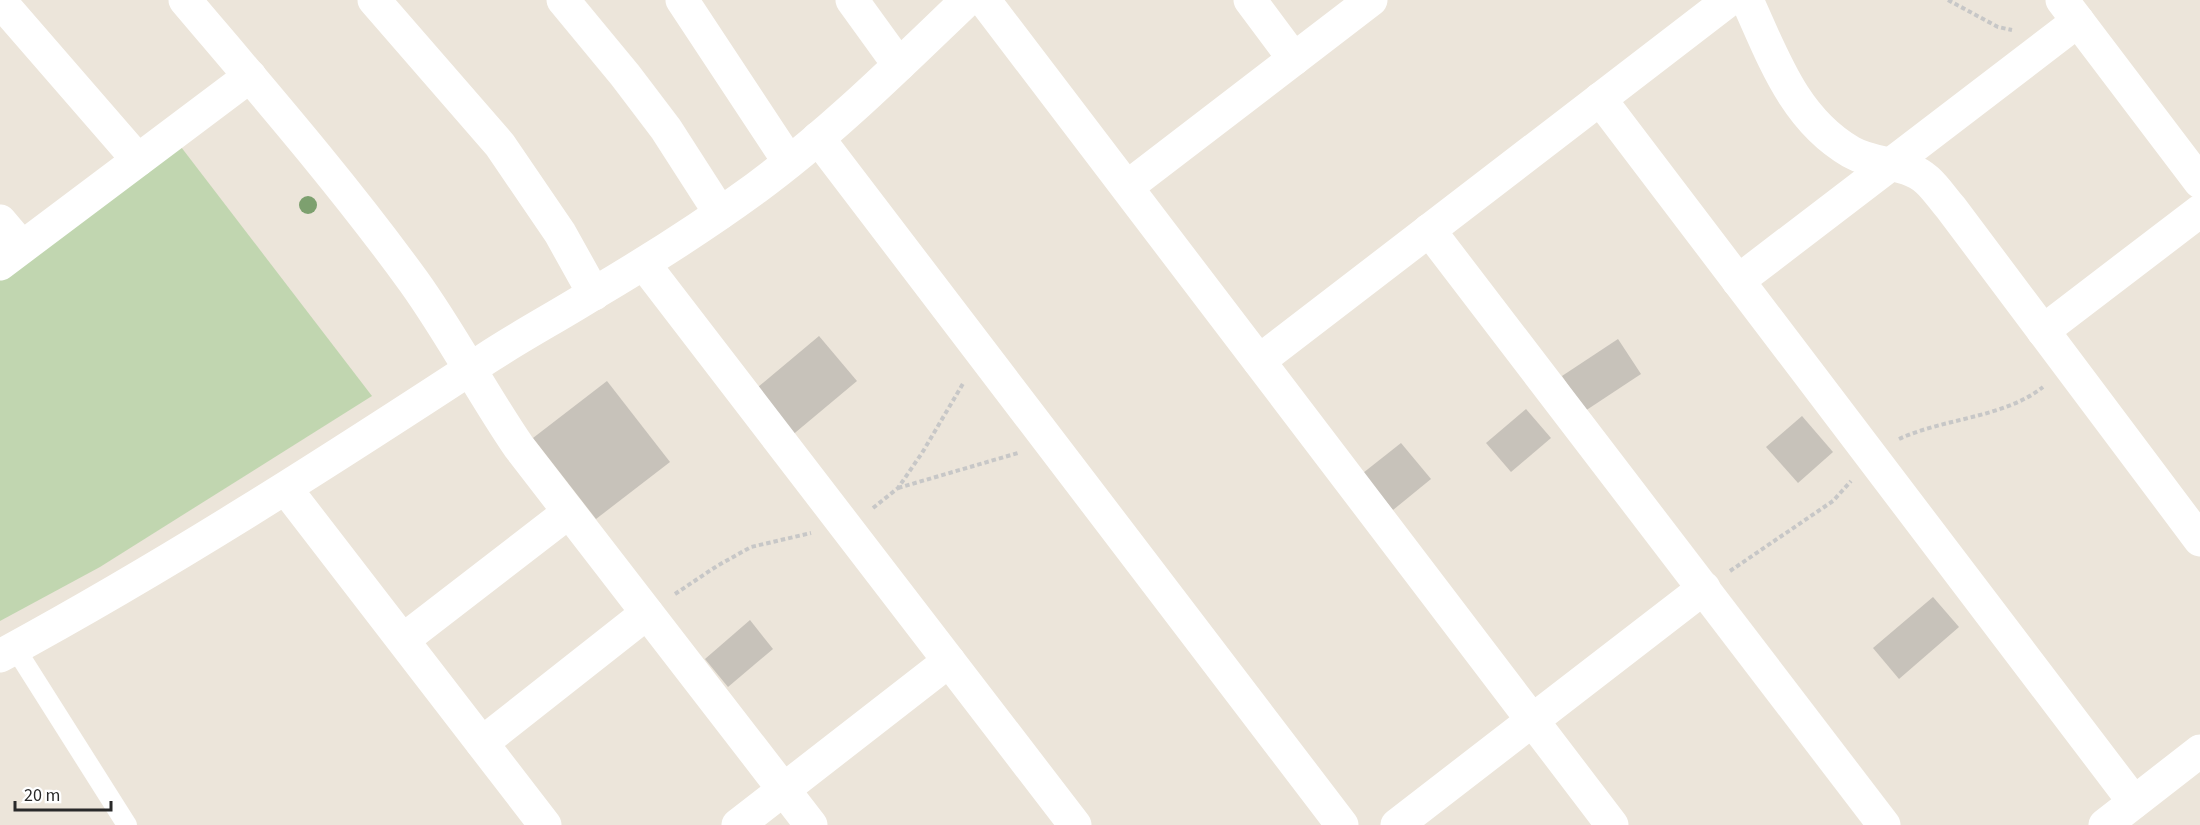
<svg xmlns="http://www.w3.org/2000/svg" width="2200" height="825" font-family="'Source Sans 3',sans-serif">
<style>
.cemetery{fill:#c1d6b0}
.building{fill:#c7c2ba}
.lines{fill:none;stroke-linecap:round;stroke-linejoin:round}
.path{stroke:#c7c7c7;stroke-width:4;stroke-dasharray:4.5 3;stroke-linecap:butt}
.lane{stroke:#fff;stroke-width:20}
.street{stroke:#fff;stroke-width:33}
.tree{fill:#7da06f}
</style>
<rect width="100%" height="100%" fill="#ece5da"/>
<!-- cemetery -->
<path class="cemetery" d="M178,143L372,396L100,567L0,621V276Z"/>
<!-- building -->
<g class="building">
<path d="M819,336L857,381L790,437L752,392Z"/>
<path d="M1618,339L1641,374L1585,411L1562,376Z"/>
<path d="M607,381L670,462L596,519L533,438Z"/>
<path d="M1526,409L1551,438L1511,472L1486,443Z"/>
<path d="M1802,416L1833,452L1798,483L1766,447Z"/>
<path d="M1401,443L1431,479L1393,510L1363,473Z"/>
<path d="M1933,597L1959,627L1899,679L1873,648Z"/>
<path d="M750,620L773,649L728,687L705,659Z"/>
</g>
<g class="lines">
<!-- path -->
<g class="path">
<path d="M1948,0L1998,27L2012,30"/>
<path d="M1899,439C1944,418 2004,418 2043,387"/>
<path d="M898,488L1018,453"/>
<path d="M873,508L898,488L922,453L964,382"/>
<path d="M1730,571L1833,501L1851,481"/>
<path d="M675,594L717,566L751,547L811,533"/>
</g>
<!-- lane -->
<path class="lane" d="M15,648L127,825"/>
<!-- street -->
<g class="street">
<path d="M185,0C263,92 343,184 414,282C452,335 482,393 519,447L811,825"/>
<path d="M374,0L500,145L560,233L594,294"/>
<path d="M563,0L625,75L666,129L720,213"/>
<path d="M682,0L789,162"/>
<path d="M852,0L899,65"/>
<path d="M984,0L1612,825"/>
<path d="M1250,0L1294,59"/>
<path d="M1747,0C1773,57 1794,119 1851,152C1875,166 1906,161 1927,180C1936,188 1943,199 1951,208L2200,540"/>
<path d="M2062,0L2200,182"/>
<path d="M0,1L138,160"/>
<path d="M1600,99L2134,802"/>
<path d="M818,138L1342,825"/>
<path d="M1127,187L1371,0"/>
<path d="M0,221L22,247"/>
<path d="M1429,230L1884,825"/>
<path d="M0,264L250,76"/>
<path d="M644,264L1075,825"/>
<path d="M1738,281L2078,21"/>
<path d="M2043,331L2200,211"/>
<path d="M1259,361L1729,0"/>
<path d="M286,489L545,825"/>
<path d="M403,640L569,512"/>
<path d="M0,656C168,565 328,462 487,358C522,335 558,316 593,294C649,261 704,226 756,188C832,132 899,65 967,0"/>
<path d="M482,743L647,613"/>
<path d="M738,825L949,661"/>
<path d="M1397,825L1704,588"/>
<path d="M2105,825L2200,751"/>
</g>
</g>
<!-- trees -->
<circle class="tree" cx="308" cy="205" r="9"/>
<!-- scale -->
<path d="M15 801v9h96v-9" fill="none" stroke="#292929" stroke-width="3"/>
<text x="24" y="801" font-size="18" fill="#292929" stroke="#ffffff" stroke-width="4.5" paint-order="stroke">20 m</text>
</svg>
